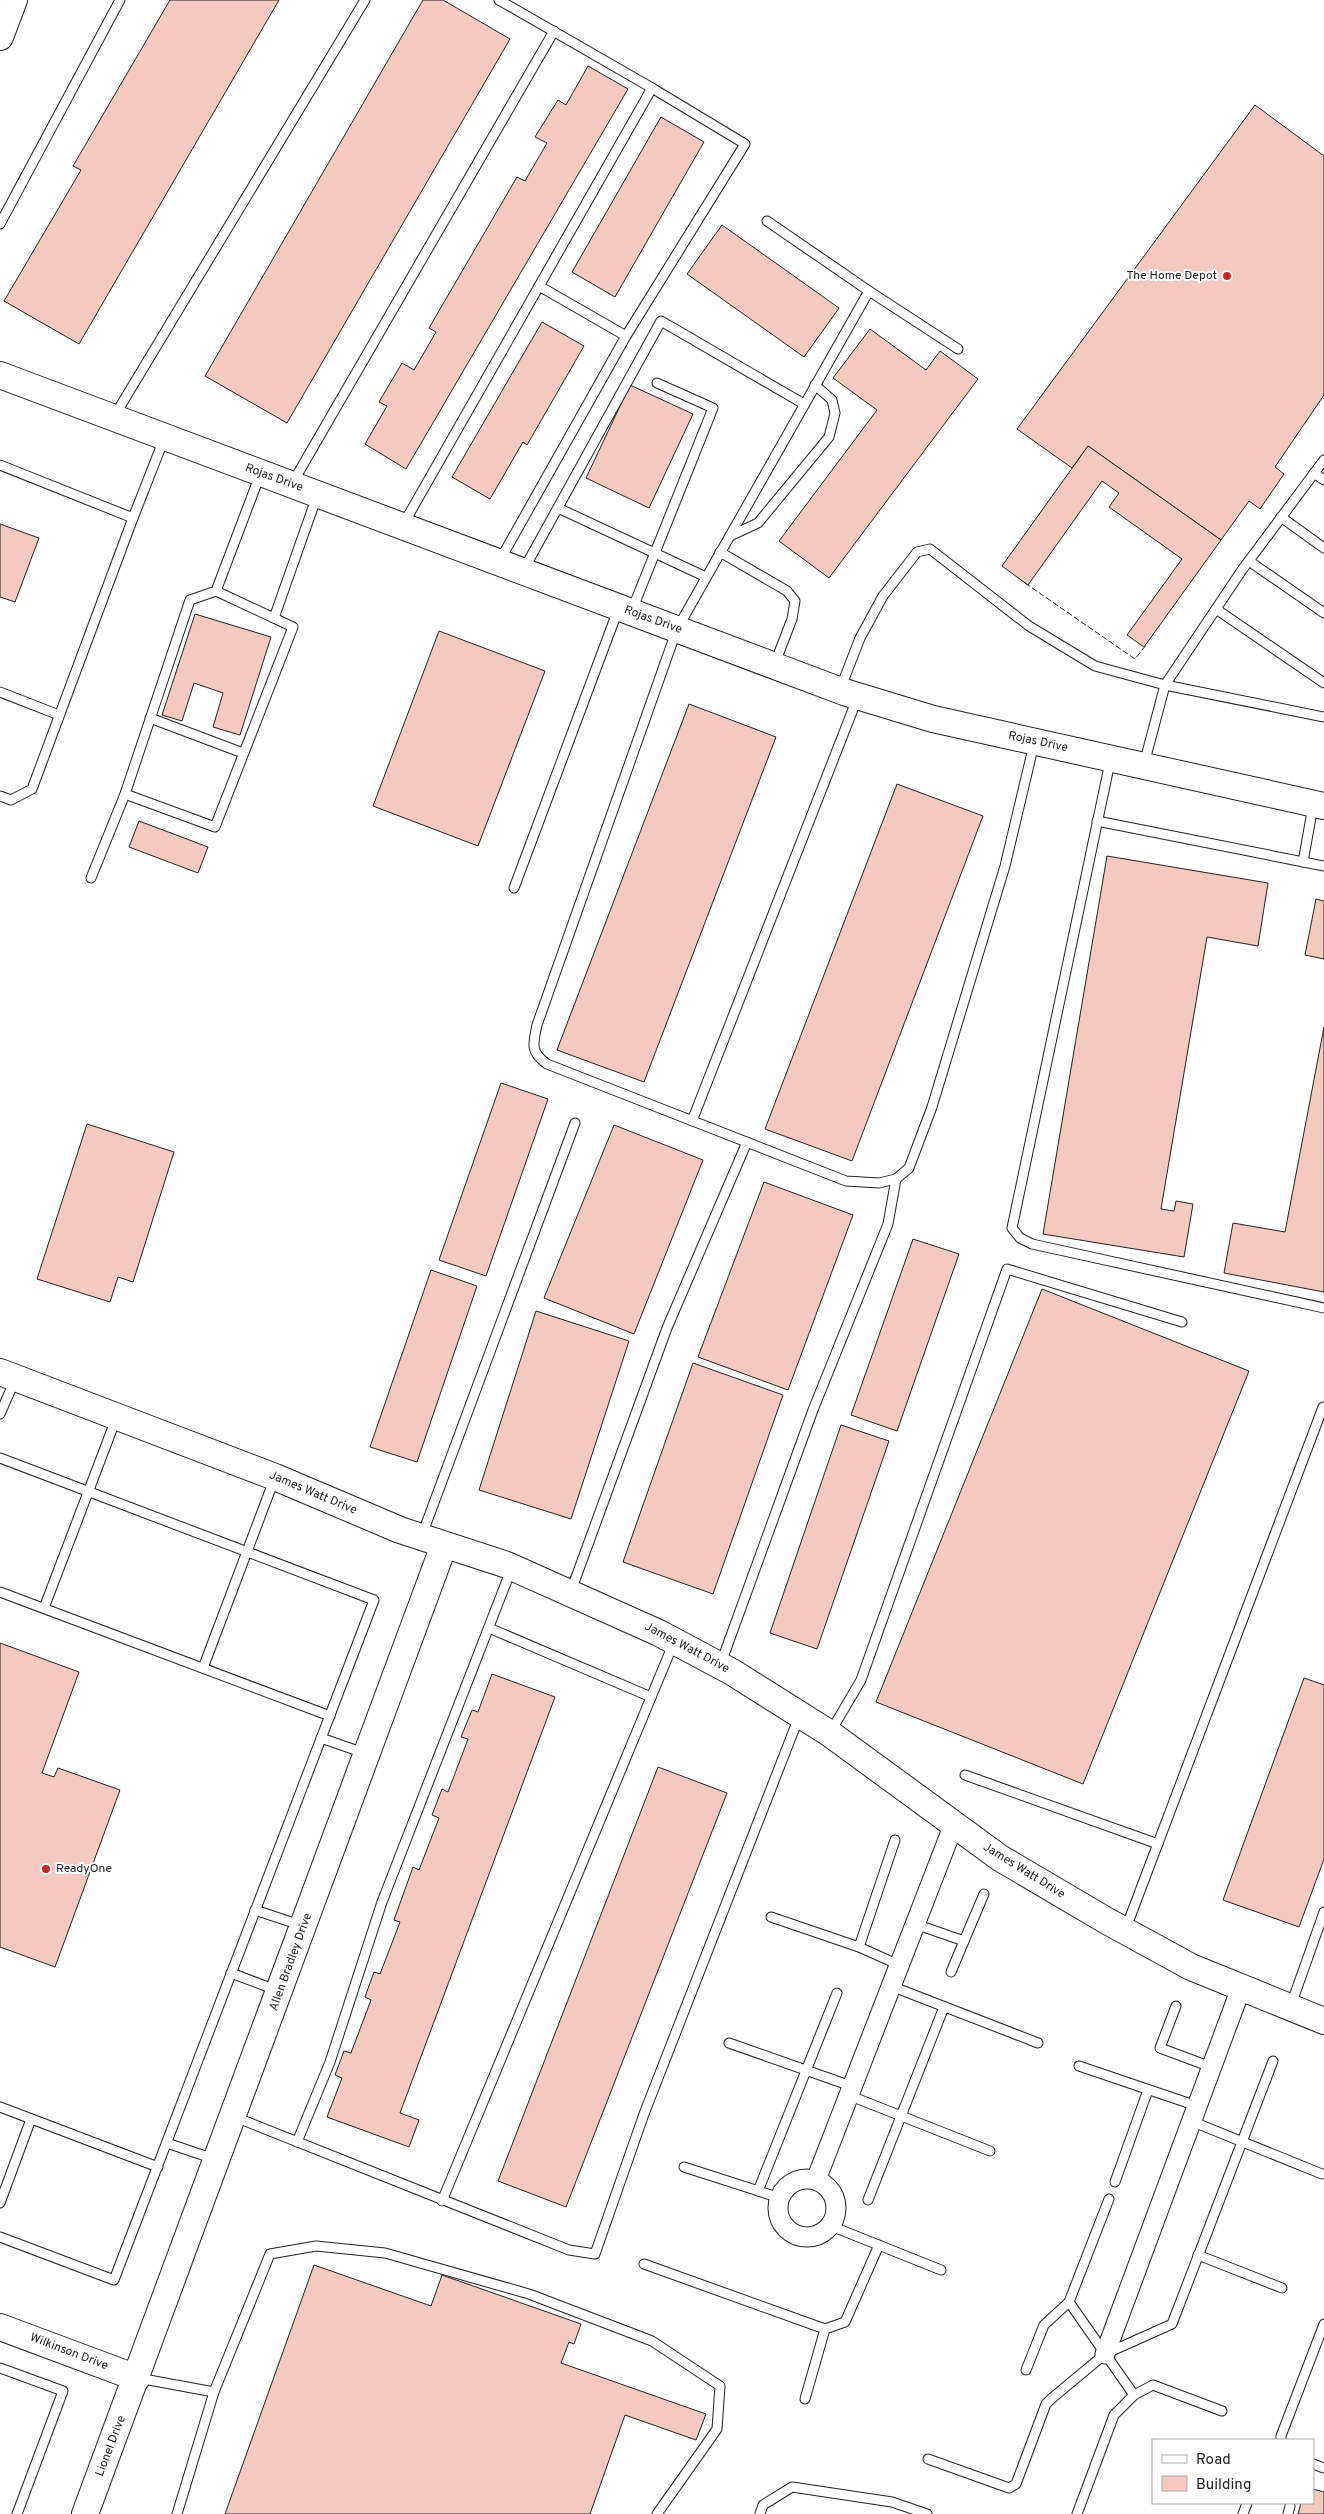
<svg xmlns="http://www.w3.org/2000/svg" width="1324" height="2514" font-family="Overpass,sans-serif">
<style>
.building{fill:#f3c9c0;stroke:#222}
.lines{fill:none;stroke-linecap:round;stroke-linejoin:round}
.lane-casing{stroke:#222;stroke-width:11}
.street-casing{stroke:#222;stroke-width:21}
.secondary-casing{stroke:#222;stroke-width:28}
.lane{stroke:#fff;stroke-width:9}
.street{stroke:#fff;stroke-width:19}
.secondary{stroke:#fff;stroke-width:26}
.fence{stroke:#222;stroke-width:1;stroke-dasharray:6 2.5;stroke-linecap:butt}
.poi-dot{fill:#c62828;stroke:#fff;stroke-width:2}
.labels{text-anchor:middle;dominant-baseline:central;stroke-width:4;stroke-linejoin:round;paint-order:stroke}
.poi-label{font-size:12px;fill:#222;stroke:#fff;text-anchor:end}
.street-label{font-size:12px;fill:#222;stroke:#fff}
</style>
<rect width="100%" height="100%" fill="#fff"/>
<!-- building -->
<g class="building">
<path d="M170,0H279L79,344L4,301L81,170L73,166Z"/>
<path d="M423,0H443L510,39L287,423L205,376Z"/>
<path d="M588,66L628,89L406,469L365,444L387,406L379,402L402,363L414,370L436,332L429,328L517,177L525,181L547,143L535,137L558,100L566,105Z"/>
<path d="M1255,105L1324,156V395L1275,467L1284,474L1260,509L1249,501L1221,540L1088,446L1072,468L1017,429Z"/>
<path d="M661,117L704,142L615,297L572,272Z"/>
<path d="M722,225L839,308L804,357L687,274Z"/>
<path d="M542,322L584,346L527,445L523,442L490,499L452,477Z"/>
<path d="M870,329L926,370L940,351L978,379L829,578L779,541L877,410L833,378Z"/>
<path d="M630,385L693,414L649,508L586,478Z"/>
<path d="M1088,446L1221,540L1144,647L1127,635L1182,559L1109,507L1119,493L1102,481L1028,585L1002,566Z"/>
<path d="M0,524L39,538L15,602L0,597Z"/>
<path d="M195,614L271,637L240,735L213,727L223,693L194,683L182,721L162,715Z"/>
<path d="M439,631L545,671L478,846L373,806Z"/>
<path d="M689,704L776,737L644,1082L557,1050Z"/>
<path d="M897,784L983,816L852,1161L765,1129Z"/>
<path d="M139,821L208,847L198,873L129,847Z"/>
<path d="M1107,856L1268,883L1258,946L1207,937L1161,1209L1174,1211L1176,1201L1193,1204L1184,1257L1043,1234Z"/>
<path d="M1316,899L1324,901V959L1305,955Z"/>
<path d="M1324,1027V1292L1224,1273L1233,1223L1285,1232Z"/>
<path d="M501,1083L548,1099L486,1276L439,1260Z"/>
<path d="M87,1124L174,1152L133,1282L118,1277L110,1302L37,1279Z"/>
<path d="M614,1125L703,1160L634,1334L544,1298Z"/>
<path d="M764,1182L853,1215L788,1390L698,1357Z"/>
<path d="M913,1239L959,1254L897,1431L851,1415Z"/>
<path d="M431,1270L477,1286L417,1462L370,1447Z"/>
<path d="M1042,1289L1249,1371L1083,1784L876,1702Z"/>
<path d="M536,1311L629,1341L571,1519L479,1490Z"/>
<path d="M693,1363L783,1395L713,1594L623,1562Z"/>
<path d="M841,1425L889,1441L817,1649L770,1633Z"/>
<path d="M0,1643L79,1672L42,1773L54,1777L58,1768L120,1790L55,1967L0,1947Z"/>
<path d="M492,1674L555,1697L400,2113L419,2120L409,2147L327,2117L342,2078L335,2075L344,2051L351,2053L371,2000L365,1997L374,1972L380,1974L400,1922L394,1920L413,1867L419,1870L439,1818L432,1815L442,1789L448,1792L468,1739L461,1737L472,1710L478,1712Z"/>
<path d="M1304,1678L1324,1685V1859L1299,1927L1223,1900Z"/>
<path d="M658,1767L727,1793L566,2207L498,2181Z"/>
<path d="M314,2265L431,2306L442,2275L581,2324L574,2344L569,2342L561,2363L706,2414L696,2440L625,2415L590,2514H225Z"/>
<path d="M1313,2489L1324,2492V2514H1298L1301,2503H1313Z"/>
</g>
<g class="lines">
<defs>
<g id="lane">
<path d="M767,221L869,291L677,629L537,1025C533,1044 530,1052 547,1064L846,1181L879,1183L896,1179L909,1168L932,1107L1005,866L1034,744"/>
<path d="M0,224L120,0"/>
<path d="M869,291L958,349"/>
<path d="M626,336L745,144L652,88"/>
<path d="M115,415L365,0"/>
<path d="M0,465L133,518L164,439"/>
<path d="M1314,473L1324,480"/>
<path d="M293,482L554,31"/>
<path d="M558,508L706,577"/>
<path d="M1281,517L1324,548"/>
<path d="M404,523L652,88L499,0"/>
<path d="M730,536L758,523L829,437L835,413L832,400L815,385"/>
<path d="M720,552L787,591L795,601L792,619L775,663"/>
<path d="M500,560L626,336L539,286"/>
<path d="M1249,561L1324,613"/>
<path d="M524,569L661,321L804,404"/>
<path d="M216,591L293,627L215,827L125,794L190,600L216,591L260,475"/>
<path d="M1216,609L1324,683"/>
<path d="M632,610L713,408L657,383"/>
<path d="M274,618L317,496"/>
<path d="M841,687L860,638L883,596L917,552L930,549L1029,626L1095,666L1165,685L1242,570L1324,460"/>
<path d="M0,692L59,715"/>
<path d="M150,718L243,753"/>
<path d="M1110,762L1012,1228L1020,1238L1032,1244L1324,1308"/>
<path d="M1144,764L1165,685L1324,717"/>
<path d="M0,796L11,800L32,789L133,518"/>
<path d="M1097,821L1324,866"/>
<path d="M1303,862L1313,806"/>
<path d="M91,878L125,794"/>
<path d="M514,888L618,610"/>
<path d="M692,1121L857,699"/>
<path d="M0,1414L15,1380"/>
<path d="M0,1458L374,1600L114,2280L0,2237"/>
<path d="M422,1535L575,1123"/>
<path d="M571,1591L667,1328L747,1142"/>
<path d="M0,1592L330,1716"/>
<path d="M44,1608L116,1419"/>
<path d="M489,1628L651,1697"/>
<path d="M721,1663L813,1410L888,1224L896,1179"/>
<path d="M203,1668L274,1480"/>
<path d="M831,1731L861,1680L1007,1269L1182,1322"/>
<path d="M321,1738L364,1753"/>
<path d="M965,1775L1158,1844"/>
<path d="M255,1910L300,1925"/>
<path d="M771,1917L859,1947L899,1965"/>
<path d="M915,1924L964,1941L984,1894"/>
<path d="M1126,1928L1323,1407"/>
<path d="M859,1947L895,1840"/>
<path d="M951,1972L964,1941"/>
<path d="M231,1973L276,1990"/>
<path d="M891,1986L1038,2043"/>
<path d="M1291,2005L1324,1912"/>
<path d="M1176,2006L1160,2048L1211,2067"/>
<path d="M729,2043L851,2086"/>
<path d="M1079,2066L1197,2106"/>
<path d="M848,2095L990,2151"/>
<path d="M0,2107L158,2167"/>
<path d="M235,2117L569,2250L595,2254L644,2114L799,1717"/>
<path d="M1191,2121L1322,2174"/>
<path d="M297,2142L330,2062L382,1902L511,1570"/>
<path d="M167,2143L214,2159"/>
<path d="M684,2167L780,2198"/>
<path d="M1115,2182L1148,2090"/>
<path d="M758,2191L837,1993"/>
<path d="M868,2200L944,2007"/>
<path d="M442,2201L674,1642"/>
<path d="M0,2203L31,2119"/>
<path d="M831,2226L941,2270"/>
<path d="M1198,2255L1282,2288"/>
<path d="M644,2264L825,2329L845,2322L879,2245"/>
<path d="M0,2368L63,2391L17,2514"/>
<path d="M1026,2370L1044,2325L1069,2302"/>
<path d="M138,2378L214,2392L270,2254L316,2246L385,2253L529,2294L652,2341L720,2386L717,2429L657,2514"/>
<path d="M1134,2395L1153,2385L1222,2411"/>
<path d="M805,2399L825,2329"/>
<path d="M1281,2440V2436L1324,2324"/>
<path d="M928,2459L1009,2488L1016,2484L1046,2404L1051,2399L1105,2354L1172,2324L1273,2061"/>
<path d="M1313,2464L1324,2468"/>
<path d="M177,2514L214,2392"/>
<path d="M760,2514L763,2505L792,2487L892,2502L927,2514"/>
<path d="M1077,2514L1114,2415L1134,2395L1069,2302L1109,2199"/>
<path d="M1243,2514L1247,2503"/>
<path d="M1288,2514L1290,2506"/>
</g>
<g id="street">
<circle cx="807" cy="2208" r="29"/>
<path d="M816,2180L954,1824"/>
<path d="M1105,2354L1241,1988"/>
</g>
<g id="secondary">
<path d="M0,37L14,0"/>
<path d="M0,375L844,692L933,719L1324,806"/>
<path d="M0,1372L275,1477L400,1530L507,1565L659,1633L732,1672L829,1733L1000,1858L1107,1921L1191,1967L1324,2021"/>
<path d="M0,2327L137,2378"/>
<path d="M85,2514L444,1545"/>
</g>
</defs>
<!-- lane casing -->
<use href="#lane" class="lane-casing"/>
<!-- street casing -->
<use href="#street" class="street-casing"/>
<!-- secondary casing -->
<use href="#secondary" class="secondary-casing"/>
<!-- lane -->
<use href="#lane" class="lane"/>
<!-- street -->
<use href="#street" class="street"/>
<!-- secondary -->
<use href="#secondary" class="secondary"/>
<!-- fence -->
<path class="fence" d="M1025,583L1135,659L1147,644"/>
</g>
<!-- markers -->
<g class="poi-dot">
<circle cx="1227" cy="276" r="5"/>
<circle cx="46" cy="1869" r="5"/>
</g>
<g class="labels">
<!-- poi labels -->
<g class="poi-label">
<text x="1217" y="276">The Home Depot</text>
<text x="56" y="1869" text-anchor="start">ReadyOne</text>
</g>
<!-- street labels -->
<g class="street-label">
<text transform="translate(274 478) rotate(20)">Rojas Drive</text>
<text transform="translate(653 620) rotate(20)">Rojas Drive</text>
<text transform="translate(1038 742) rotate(12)">Rojas Drive</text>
<text transform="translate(313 1493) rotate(23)">James Watt Drive</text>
<text transform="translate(687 1648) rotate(28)">James Watt Drive</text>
<text transform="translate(1024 1871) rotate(32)">James Watt Drive</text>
<text transform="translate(291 1962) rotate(-70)">Allen Bradley Drive</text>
<text transform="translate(69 2352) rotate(21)">Wilkinson Drive</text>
<text transform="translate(111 2446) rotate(-69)">Lionel Drive</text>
</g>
</g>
<!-- legend -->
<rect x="1152" y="2439" width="162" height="65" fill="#ffffff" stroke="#a7a7a7"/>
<rect x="1162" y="2455" width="25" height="8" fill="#ffffff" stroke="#a7a7a7"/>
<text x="1196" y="2464" font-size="15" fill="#222222">Road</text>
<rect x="1162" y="2476" width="25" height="15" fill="#f3c9c0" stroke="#a7a7a7"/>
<text x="1196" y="2489" font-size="15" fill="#222222">Building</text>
</svg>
